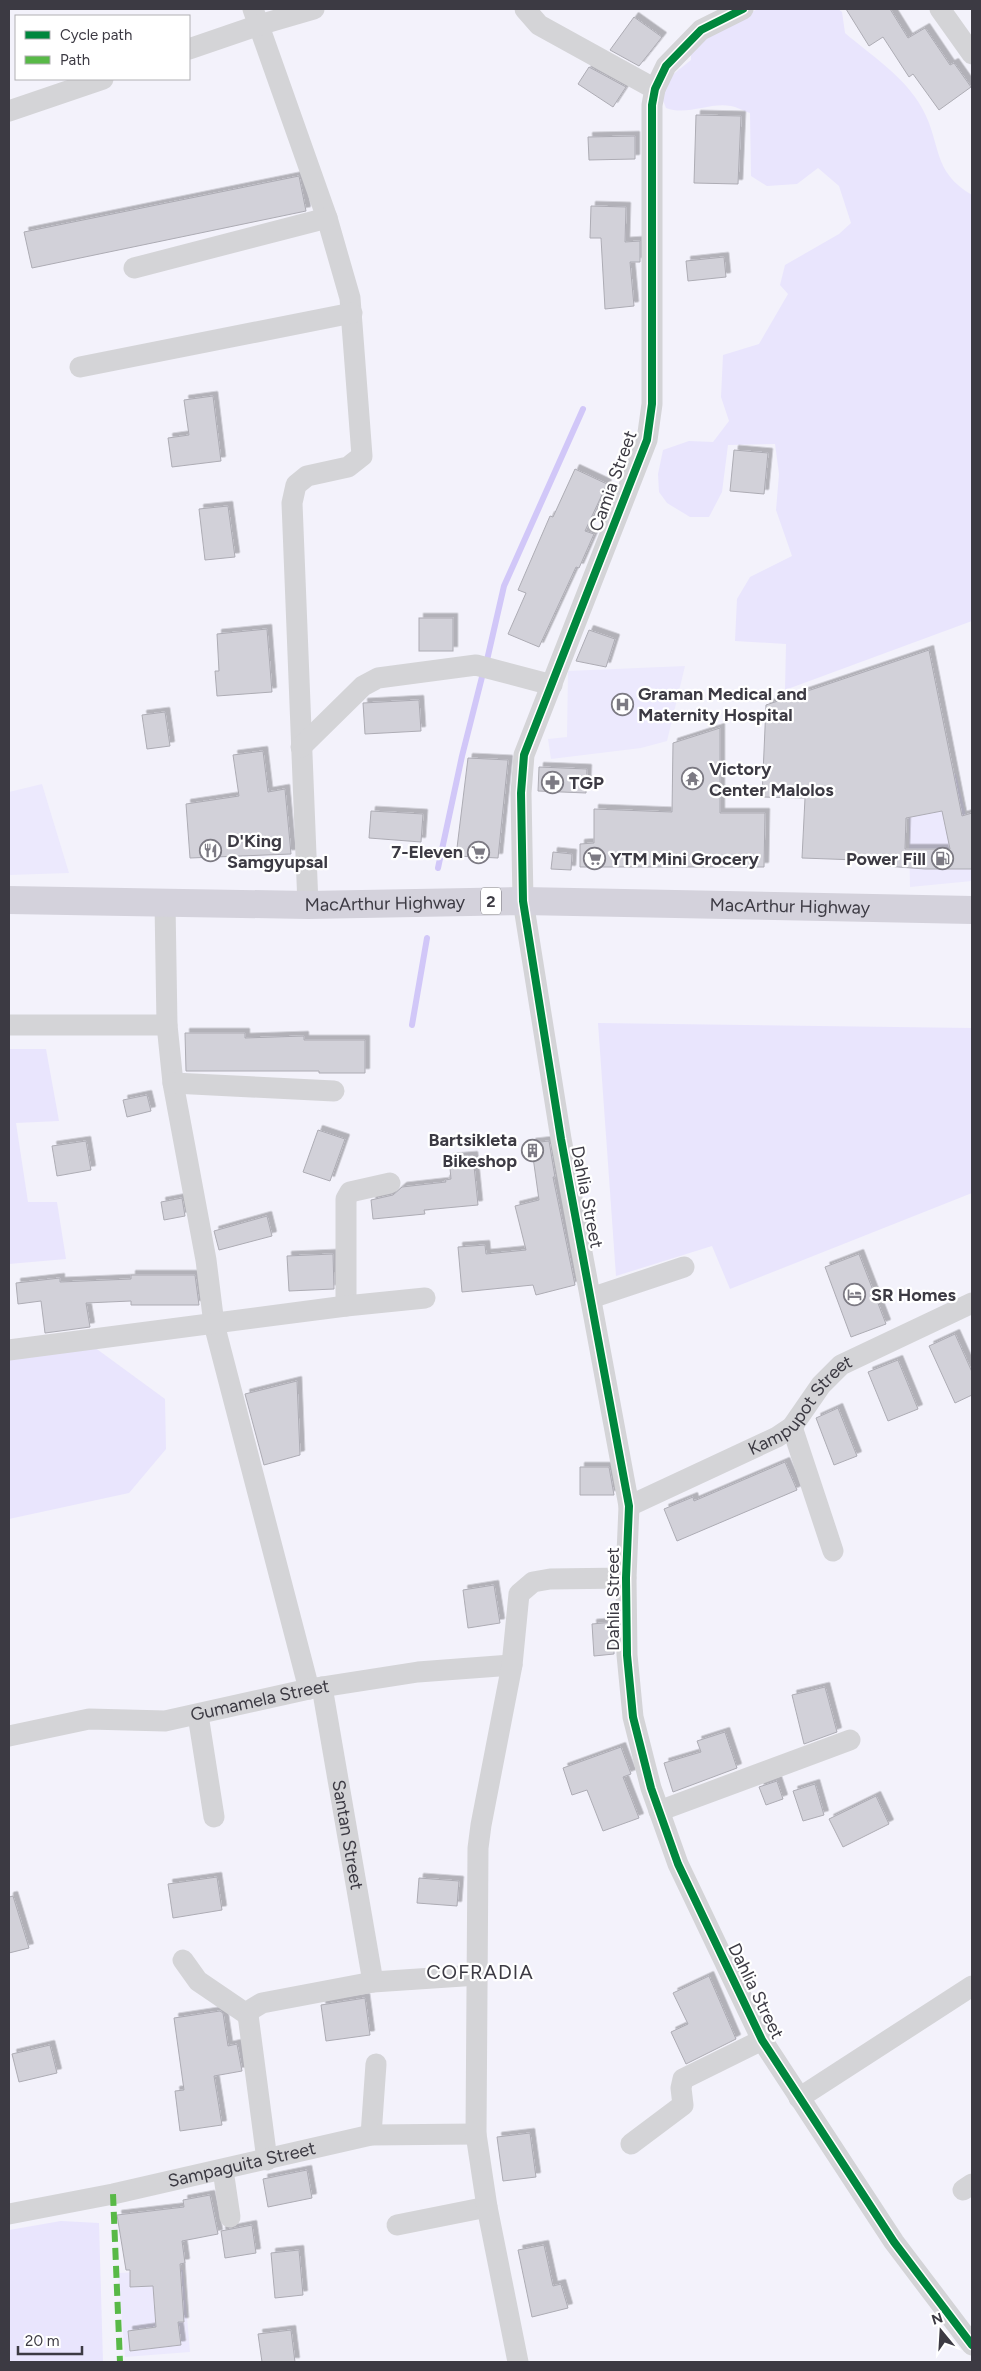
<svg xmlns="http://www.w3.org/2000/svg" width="981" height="2371" font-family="Figtree,sans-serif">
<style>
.built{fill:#ece9fd}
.green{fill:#e9e5fd}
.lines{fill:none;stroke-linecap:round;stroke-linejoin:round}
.stream{stroke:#d1c7f8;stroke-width:6}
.building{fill:#d2d1d9;stroke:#adacb4;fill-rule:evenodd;filter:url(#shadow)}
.minor{stroke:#d4d4d7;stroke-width:21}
.highway{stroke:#d4d2dc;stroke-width:28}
.quiet{stroke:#58b947;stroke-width:6;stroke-dasharray:12 6;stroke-linecap:butt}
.cycleway-casing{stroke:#fff;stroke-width:11}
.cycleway{stroke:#00873e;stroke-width:8}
.labels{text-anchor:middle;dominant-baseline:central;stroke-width:4.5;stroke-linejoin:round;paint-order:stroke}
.shield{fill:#fff;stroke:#76757b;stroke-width:1}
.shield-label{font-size:16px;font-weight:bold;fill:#3c3a43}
.street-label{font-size:18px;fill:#3c3a43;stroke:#fff}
.poi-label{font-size:18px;font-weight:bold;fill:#3c3a43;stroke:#fff;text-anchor:start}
.quarter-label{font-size:20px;letter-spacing:1px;fill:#3c3a43;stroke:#fff}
</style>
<defs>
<filter id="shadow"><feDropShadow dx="4.5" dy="-4.5" stdDeviation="0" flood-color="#0004"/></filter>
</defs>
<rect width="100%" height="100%" fill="#f3f2fb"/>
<!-- built -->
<g class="built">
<path d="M685,666L667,741L641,748L551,759L548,739L567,737L568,671Z"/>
<path d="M956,774L972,841V881L910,887L908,784Z"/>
<path d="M42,784L69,873L9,875V792Z"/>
<path d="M183,2270L190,2352L125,2357L118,2273Z"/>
</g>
<!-- green -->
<g class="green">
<path d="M758,9H838L842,12L845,33C871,55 905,77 922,108C942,144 931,171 972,195V621L785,690L786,644L735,641L737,599L750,577L792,556L776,510L779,474L775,444L728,445L722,492L709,517H690L667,503L659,492L658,474L663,450L689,441L713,442L729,421L721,397L723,355L759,344L788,294L780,285L785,265L839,234L851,223L839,186L818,168L797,184L767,186L751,176L750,113C744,111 737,107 731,106C709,102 688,116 666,108L662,98L671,76L691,60V49L716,29Z"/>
<path d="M598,1023L972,1028V1193L730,1289L712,1246L616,1276Z"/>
<path d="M9,1049H46L59,1121L16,1123L28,1202H57L66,1259L9,1264Z"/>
<path d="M94,1347L165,1399L166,1449L129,1493L9,1519V1354Z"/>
<path d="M61,2221L99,2223L103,2362H9V2230Z"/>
</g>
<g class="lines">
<!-- stream -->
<g class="stream">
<path d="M487,660L504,586L583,409"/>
<path d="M438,868L462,756L483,673"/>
<path d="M412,1025L427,938"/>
</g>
</g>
<!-- building -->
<g class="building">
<path d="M846,9H890L908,38L925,28L950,65L954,63L971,87L939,110L913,74L909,77L883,37L869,46Z"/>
<path d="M634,17L662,37L639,66L610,50Z"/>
<path d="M589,67L626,87L613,107L578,84Z"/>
<path d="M696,115L741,116L738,184L694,183Z"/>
<path d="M635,136V159L589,160L588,137Z"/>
<path d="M299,176L306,211L32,268L24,232Z"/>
<path d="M591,206L626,207L625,242L640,241V262H630L634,306L605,309L601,238H590Z"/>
<path d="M724,257L726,277L688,281L686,261Z"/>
<path d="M213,396L221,461L172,467L168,438L189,435L184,400Z"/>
<path d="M734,450L768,453L764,494L730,491Z"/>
<path d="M575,469L607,484L585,531L594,534L579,568L576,567L539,647L508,634L526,593L518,590L550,516L553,517Z"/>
<path d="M228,506L235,557L205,560L199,509Z"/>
<rect x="419" y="618" width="34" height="33"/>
<path d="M267,629L272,692L217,696L215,671H219L217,634Z"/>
<path d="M589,630L615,639L606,667L576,661Z"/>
<path d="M929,650L962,816L972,813V869H925L885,866V861L802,858L805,798L762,797L766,705ZM942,811L950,849H905L906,818Z"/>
<path d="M419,700L421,731L365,734L363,703Z"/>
<path d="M165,712L170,746L147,749L142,715Z"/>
<path d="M720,728V813H765L764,867H580V844L594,843V809L672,812L673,743Z"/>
<path d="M263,751L268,792L285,789L291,854L190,858L186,804L239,796L233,755Z"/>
<path d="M468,758L508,760L498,858L456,856Z"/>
<path d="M539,767L587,769L586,793L538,791Z"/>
<path d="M371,811L423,814L421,842L369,838Z"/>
<path d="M553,852L572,854L571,870L551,869Z"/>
<path d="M185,1033H245V1038L304,1036V1040H365V1073H319V1071H186Z"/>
<path d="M147,1095L151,1111L127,1117L123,1100Z"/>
<path d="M318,1130L345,1139L330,1181L303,1172Z"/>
<path d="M86,1141L91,1170L57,1176L52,1146Z"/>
<path d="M549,1141L555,1177H553L575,1285L536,1295L533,1285L462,1292L458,1247L485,1245L486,1254L526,1250L515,1206L539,1200L531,1143Z"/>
<path d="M473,1156L478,1205L424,1210L425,1214L373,1219L371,1200L393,1195L402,1187L446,1182L445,1180L451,1179L449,1158Z"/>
<path d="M182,1198L185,1216L164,1220L161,1202Z"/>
<path d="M267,1216L272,1236L219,1250L214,1231Z"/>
<path d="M333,1254L334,1289L289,1291L287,1256Z"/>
<path d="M859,1254L886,1324L851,1337L825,1267Z"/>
<path d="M131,1275H195L199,1305H131V1301L86,1303L90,1327L45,1333L41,1301L18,1304L16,1283L60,1278V1282L131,1279Z"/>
<path d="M955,1334L972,1372V1395L955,1403L929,1346Z"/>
<path d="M898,1360L918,1409L888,1421L868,1372Z"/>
<path d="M297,1381L300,1455L264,1465L245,1394Z"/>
<path d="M838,1408L857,1456L834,1465L816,1418Z"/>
<path d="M785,1462L797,1490L677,1541L664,1509L693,1497L694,1501Z"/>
<path d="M580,1467H609L614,1495H580Z"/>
<path d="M494,1585L500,1623L468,1628L463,1590Z"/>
<path d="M614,1622V1654L594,1656L592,1624Z"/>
<path d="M825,1687L837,1732L804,1744L792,1695Z"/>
<path d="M725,1732L737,1768L673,1792L664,1763L701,1752L697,1741Z"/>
<path d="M621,1747L631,1774L623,1777L639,1818L603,1831L587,1790L572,1795L563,1768Z"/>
<path d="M777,1781L783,1799L766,1805L759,1787Z"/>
<path d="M815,1784L824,1815L803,1821L793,1791Z"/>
<path d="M876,1796L889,1824L843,1847L829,1819Z"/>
<path d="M217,1877L222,1910L173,1918L168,1884Z"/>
<path d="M419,1878L459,1881L457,1906L417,1903Z"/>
<path d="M13,1896L29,1948L9,1953V1897Z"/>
<path d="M709,1976L736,2039L686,2064L671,2032L688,2024L673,1993Z"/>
<path d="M365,1998L370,2035L326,2041L321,2005Z"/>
<path d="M220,2011L223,2013L228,2046L237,2044L242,2071L214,2076L222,2125L180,2131L175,2091L184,2090L174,2018Z"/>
<path d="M50,2045L57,2073L19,2082L12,2054Z"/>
<path d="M530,2133L536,2177L503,2181L497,2137Z"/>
<path d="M307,2170L312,2198L268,2207L263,2179Z"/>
<path d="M210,2195L218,2234L182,2241L185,2263L180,2264L184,2322H178L181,2345L130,2351L128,2331L156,2327L153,2286L130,2287V2270H126L117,2215L184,2207L183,2200Z"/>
<path d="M252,2225L256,2253L225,2258L221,2231Z"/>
<path d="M544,2245L553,2286L561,2284L568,2308L532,2317L518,2250Z"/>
<path d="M299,2250L303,2295L275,2298L271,2253Z"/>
<path d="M291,2330L295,2362H262L258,2334Z"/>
</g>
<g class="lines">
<!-- minor -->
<g class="minor">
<path d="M253,9L327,218L350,298L362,456L348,467L307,476L296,485L292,503L308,905"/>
<path d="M525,9L539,25L655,89"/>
<path d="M743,9L701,30L666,66L655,89L652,105V404L647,440L524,755L521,793L523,901L561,1139L629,1506L626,1578L627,1655L633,1717L651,1788L678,1864L762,2040L894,2242L972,2345"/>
<path d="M940,9L972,54"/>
<path d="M189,49L259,25L314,9"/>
<path d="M9,111L103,79"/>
<path d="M134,268L327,218"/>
<path d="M80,367L352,313"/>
<path d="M301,747L363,686L378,678L476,665L552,685"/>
<path d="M165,903L167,1025L173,1083L206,1260L214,1324L309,1689"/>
<path d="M9,1025H167"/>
<path d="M173,1083L334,1091"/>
<path d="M591,1298L684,1267"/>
<path d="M346,1306V1199L350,1192L390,1183"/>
<path d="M9,1350L346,1306L425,1298"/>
<path d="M792,1427L833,1551"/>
<path id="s1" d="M629,1506L777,1437L792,1427L821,1385L841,1365L972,1303"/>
<path id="s2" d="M322,1687L373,1982"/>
<path d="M198,1715L214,1817"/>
<path id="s3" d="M9,1736L89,1719L165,1721L309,1689L418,1672L512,1665"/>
<path d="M659,1811L850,1740"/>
<path d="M183,1960L198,1981L248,2015"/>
<path d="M799,2098L972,1986"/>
<path d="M371,2135L376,2064"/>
<path d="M631,2144L683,2105L681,2088L683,2079L762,2040"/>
<path d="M267,2160L248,2015L252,2009L262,2003L373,1982L478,1975"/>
<path d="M223,2170L230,2217"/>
<path d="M963,2190L972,2184"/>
<path id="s4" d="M9,2214L113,2194L371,2135L476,2134"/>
<path d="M397,2225L487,2207"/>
<path d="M518,2362L487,2207L476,2134L478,1848L481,1825L512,1665L519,1594L533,1582L550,1579L626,1578"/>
</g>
<!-- highway -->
<path class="highway" id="s5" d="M9,900L308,905L523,901L972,910"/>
<!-- quiet -->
<path class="quiet" d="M113,2194L120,2362"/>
<defs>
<path id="cycleway" d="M743,9L701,30L666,66L655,89L652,105V404L647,440L524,755L521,793L523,901L561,1139L629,1506L626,1578L627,1655L633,1717L651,1788L678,1864L762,2040L894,2242L972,2345"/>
</defs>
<!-- cycleway casing -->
<use href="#cycleway" class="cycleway-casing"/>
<!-- cycleway -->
<use href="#cycleway" class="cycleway"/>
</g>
<!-- icons -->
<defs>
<symbol id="hospital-ring" viewBox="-11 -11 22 22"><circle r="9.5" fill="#fff" stroke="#7c7a83" stroke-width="1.5"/><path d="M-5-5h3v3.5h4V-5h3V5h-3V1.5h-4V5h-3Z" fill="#7c7a83"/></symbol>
<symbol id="temple-ring" viewBox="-11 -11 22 22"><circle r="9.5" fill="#fff" stroke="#7c7a83" stroke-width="1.5"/><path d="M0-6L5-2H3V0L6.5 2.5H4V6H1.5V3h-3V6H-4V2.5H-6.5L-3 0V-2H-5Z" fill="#7c7a83"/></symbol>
<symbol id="pharmacy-ring" viewBox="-11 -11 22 22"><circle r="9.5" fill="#fff" stroke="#7c7a83" stroke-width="1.5"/><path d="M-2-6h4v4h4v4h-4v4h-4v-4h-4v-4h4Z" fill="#7c7a83"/></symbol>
<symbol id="restaurant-ring" viewBox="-11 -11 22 22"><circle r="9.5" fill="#fff" stroke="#7c7a83" stroke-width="1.5"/><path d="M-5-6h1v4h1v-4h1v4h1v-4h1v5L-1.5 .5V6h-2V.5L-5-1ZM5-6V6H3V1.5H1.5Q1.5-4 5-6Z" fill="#7c7a83"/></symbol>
<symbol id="supermarket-ring" viewBox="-11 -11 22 22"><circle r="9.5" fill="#fff" stroke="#7c7a83" stroke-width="1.5"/><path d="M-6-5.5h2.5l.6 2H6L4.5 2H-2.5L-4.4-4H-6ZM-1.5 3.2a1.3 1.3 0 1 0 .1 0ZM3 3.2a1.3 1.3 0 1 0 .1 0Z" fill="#7c7a83"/></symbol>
<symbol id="fuel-ring" viewBox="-11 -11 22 22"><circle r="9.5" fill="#fff" stroke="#7c7a83" stroke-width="1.5"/><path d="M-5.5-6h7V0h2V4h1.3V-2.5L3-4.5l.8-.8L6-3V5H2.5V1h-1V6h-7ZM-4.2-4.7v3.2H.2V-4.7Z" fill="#7c7a83"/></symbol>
<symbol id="building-ring" viewBox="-11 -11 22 22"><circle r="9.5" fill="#fff" stroke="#7c7a83" stroke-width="1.5"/><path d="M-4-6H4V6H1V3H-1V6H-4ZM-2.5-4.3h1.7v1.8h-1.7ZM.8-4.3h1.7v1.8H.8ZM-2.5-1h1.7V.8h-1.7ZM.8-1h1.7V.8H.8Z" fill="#7c7a83"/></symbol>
<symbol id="hotel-ring" viewBox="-11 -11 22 22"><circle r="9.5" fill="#fff" stroke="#7c7a83" stroke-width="1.5"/><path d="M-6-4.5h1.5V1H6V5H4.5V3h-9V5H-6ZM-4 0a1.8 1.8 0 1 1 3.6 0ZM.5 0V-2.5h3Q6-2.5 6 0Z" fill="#7c7a83"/></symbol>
</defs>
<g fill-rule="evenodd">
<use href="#hospital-ring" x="610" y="692" width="25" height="25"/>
<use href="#temple-ring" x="680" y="766" width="25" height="25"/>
<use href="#pharmacy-ring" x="540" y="770" width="25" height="25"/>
<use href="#restaurant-ring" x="198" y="838" width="25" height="25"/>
<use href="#supermarket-ring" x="466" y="840" width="25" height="25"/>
<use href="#supermarket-ring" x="582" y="846" width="25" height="25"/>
<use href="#fuel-ring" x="930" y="846" width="25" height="25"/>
<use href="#building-ring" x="520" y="1138" width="25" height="25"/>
<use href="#hotel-ring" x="842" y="1282" width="25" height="25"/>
</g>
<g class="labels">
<!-- shield labels -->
<rect class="shield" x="481" y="887.5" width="20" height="27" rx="4"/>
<g class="shield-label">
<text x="491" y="901">2</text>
</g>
<!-- street labels -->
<g class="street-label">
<text transform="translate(613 481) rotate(-70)">Camia Street</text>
<text stroke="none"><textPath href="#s5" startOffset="376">MacArthur Highway</textPath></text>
<text stroke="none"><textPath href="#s5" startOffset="781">MacArthur Highway</textPath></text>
<text transform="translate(587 1197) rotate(79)">Dahlia Street</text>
<text stroke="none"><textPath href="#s1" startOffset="202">Kampupot Street</textPath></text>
<text transform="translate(613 1599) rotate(-90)">Dahlia Street</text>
<text stroke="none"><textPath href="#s3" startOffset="255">Gumamela Street</textPath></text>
<text stroke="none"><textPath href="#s2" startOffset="150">Santan Street</textPath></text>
<text transform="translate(756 1991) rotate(64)">Dahlia Street</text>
<text stroke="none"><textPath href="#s4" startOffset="238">Sampaguita Street</textPath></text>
</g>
<!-- poi labels -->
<g class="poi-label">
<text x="638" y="694">Graman Medical and<tspan x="638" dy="21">Maternity Hospital</tspan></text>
<text x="709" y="769">Victory<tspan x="709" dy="21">Center Malolos</tspan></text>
<text x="569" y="783">TGP</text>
<text x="227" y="841">D'King<tspan x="227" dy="21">Samgyupsal</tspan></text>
<text x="463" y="852" text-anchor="end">7-Eleven</text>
<text x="610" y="859">YTM Mini Grocery</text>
<text x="926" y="859" text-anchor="end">Power Fill</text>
<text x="517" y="1140" text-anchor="end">Bartsikleta<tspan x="517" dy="21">Bikeshop</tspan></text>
<text x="871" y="1295">SR Homes</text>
</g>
<!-- quarter labels -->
<g class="quarter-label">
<text x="480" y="1972">COFRADIA</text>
</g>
</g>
<!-- border -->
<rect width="981" height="2371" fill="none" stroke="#3c3a43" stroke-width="20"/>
<!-- legend -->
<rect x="15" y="15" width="175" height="65" fill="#ffffff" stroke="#b1b0b4"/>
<rect x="25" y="31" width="25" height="8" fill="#00873e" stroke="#b1b0b4"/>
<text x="60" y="40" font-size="15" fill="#3c3a43">Cycle path</text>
<rect x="25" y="56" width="25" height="8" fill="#58b947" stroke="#b1b0b4"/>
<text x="60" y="65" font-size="15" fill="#3c3a43">Path</text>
<!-- north arrow -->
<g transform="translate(941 2331) rotate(342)" stroke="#ffffff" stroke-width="4" paint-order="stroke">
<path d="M0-4L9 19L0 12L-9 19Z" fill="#3c3a43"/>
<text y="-8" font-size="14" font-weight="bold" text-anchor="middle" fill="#3c3a43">N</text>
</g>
<!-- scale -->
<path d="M18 2346v8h64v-8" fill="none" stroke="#3c3a43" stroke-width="2.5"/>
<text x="25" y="2346" font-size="15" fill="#3c3a43" stroke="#ffffff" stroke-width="4" paint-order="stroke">20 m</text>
</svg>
